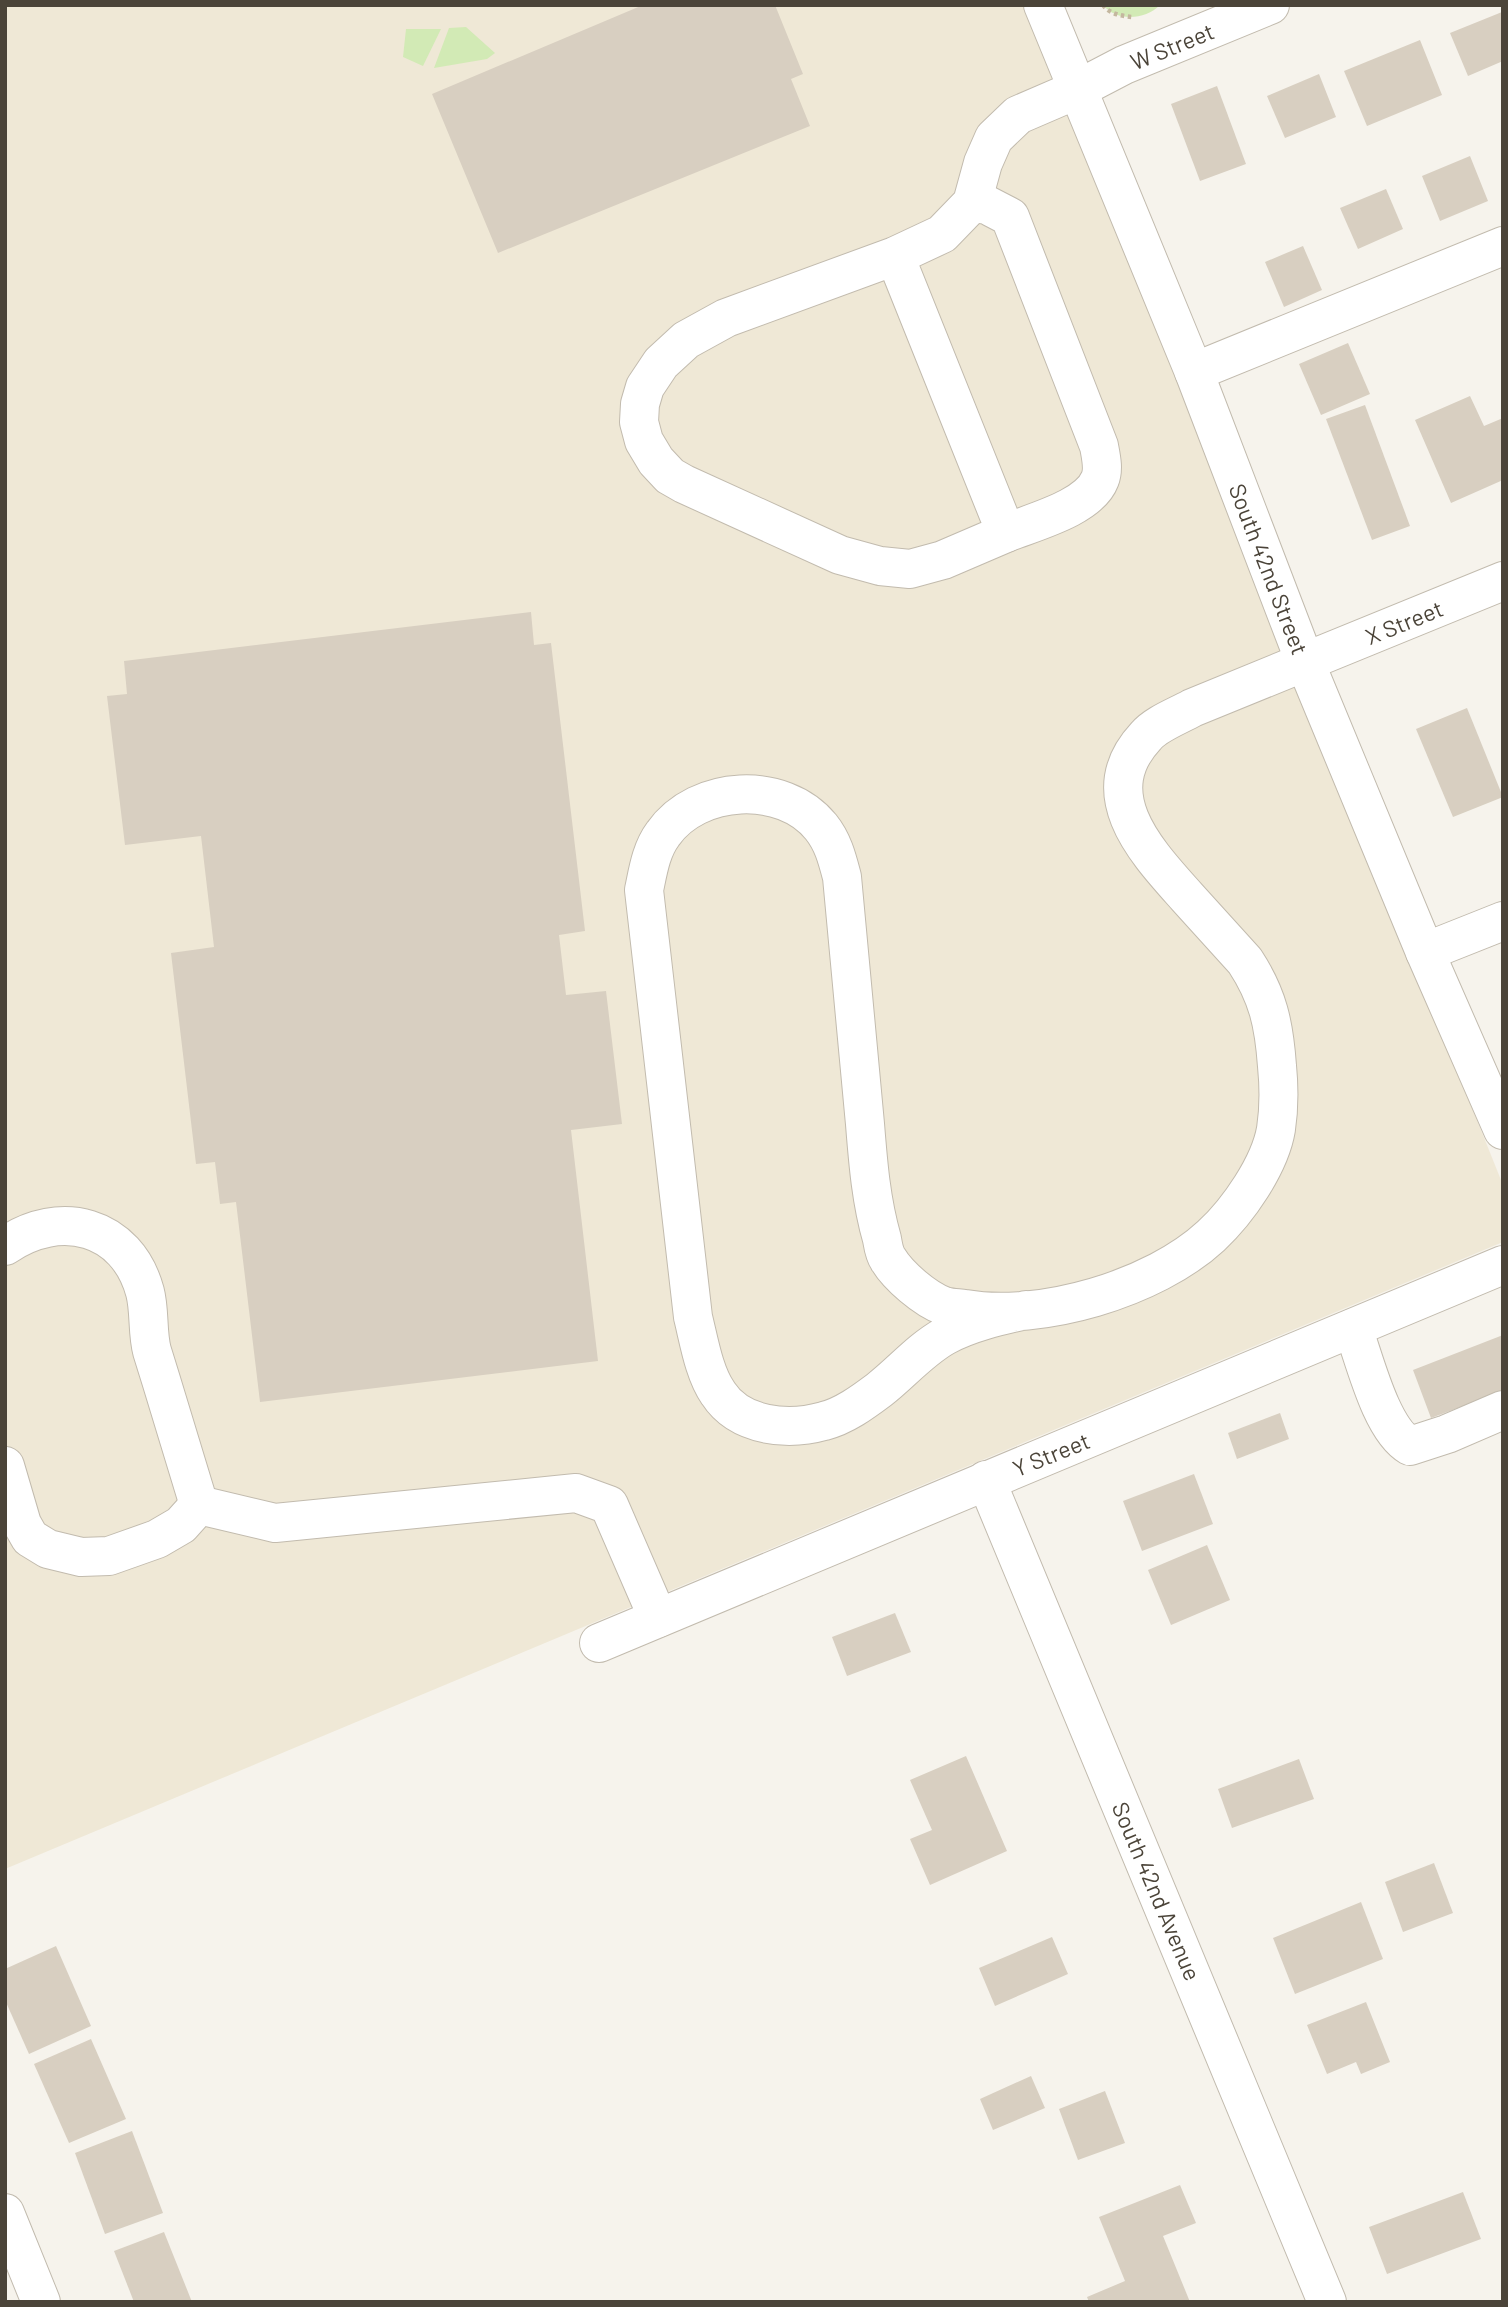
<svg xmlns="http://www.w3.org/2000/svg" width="1508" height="2307" font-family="Barlow,sans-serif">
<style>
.education{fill:#efe8d6}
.green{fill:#d2eab5}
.building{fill:#d8cfc1}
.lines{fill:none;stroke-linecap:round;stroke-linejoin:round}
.minor-casing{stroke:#c2bbae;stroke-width:40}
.path{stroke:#c4b79f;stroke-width:4.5;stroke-dasharray:3.5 3.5;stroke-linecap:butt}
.minor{stroke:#fff;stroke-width:38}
.labels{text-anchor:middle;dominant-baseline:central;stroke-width:5;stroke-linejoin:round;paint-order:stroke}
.street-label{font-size:23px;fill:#4b4439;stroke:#fff}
</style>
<rect width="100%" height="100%" fill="#f6f3ec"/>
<!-- education -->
<path class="education" d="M5,5H1030L1503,1185V1242L5,1869Z"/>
<!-- green -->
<g class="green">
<path d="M1103,5H1160C1145,20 1117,22 1103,5Z"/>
<path d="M466,27L495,53L487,59L434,68L449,28Z"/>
<path d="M406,29H441L423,66L403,57Z"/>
</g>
<!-- building -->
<g class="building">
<path d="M643,5H775L803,74L791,79L810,126L498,253L432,94Z"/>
<path d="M1502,12L1503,61L1468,76L1450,33Z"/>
<path d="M1420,40L1442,95L1367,126L1344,71Z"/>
<path d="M1319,74L1336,117L1285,138L1267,96Z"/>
<path d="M1217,86L1246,164L1200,181L1171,104Z"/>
<path d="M1470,156L1488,201L1440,221L1422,176Z"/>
<path d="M1386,189L1403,229L1358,249L1340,208Z"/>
<path d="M1303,246L1322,290L1284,307L1265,262Z"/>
<path d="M1348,343L1370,394L1321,415L1299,364Z"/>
<path d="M1470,396L1484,426L1503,418V480L1451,503L1415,420Z"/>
<path d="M1365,405L1410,526L1372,540L1326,419Z"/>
<path d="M531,612L534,645L551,643L585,931L559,935L566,995L606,991L622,1124L571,1130L598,1361L260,1402L236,1202L220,1204L215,1162L196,1164L171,953L214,947L201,836L125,845L107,696L127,694L124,661Z"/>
<path d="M1467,708L1503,797L1453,817L1416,729Z"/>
<path d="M1503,1335V1391L1431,1418L1413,1370Z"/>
<path d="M1280,1413L1289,1439L1237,1459L1228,1433Z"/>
<path d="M1194,1474L1213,1524L1142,1551L1123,1501Z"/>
<path d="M1207,1545L1230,1600L1171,1625L1148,1570Z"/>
<path d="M895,1613L911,1652L847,1676L832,1637Z"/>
<path d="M966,1756L1007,1851L930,1885L910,1839L932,1830L910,1780Z"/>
<path d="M1299,1759L1314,1799L1232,1828L1218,1789Z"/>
<path d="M1434,1863L1453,1913L1403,1932L1385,1882Z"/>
<path d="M1361,1902L1383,1959L1295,1994L1273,1938Z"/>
<path d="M1052,1937L1068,1974L995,2006L979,1968Z"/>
<path d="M56,1946L91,2026L29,2054L5,2000V1969Z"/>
<path d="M1366,2002L1390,2062L1361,2074L1356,2062L1327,2074L1307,2025Z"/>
<path d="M91,2039L126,2119L69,2143L34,2064Z"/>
<path d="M1031,2076L1045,2108L993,2130L980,2099Z"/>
<path d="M1105,2091L1125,2143L1078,2160L1059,2109Z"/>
<path d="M132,2131L163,2213L105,2234L75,2153Z"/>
<path d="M1180,2185L1196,2223L1163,2236L1190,2302H1089L1087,2297L1125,2281L1099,2217Z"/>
<path d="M1463,2192L1481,2239L1387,2274L1369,2227Z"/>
<path d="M164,2232L192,2302H134L114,2251Z"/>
</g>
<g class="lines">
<defs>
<g id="minor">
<path d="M1043,5L1194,372L1305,662L1425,952L1503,1130"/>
<path d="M972,203L987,205L1010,217L1099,446C1101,457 1104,469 1100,479C1089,508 1033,522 1006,533"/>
<path d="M895,256L1006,533L943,560L910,569L880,566L840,555L684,484L670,476L656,461L644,441L639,422L640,404L645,387L661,363L686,340L726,318L895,256L942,234L972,203L983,163L994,138L1018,115L1076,90L1124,65L1270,5"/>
<path d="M1194,372L1503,246"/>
<path d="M1425,952L1503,921"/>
<path d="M5,1246C60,1208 127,1225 145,1292C150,1311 147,1332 152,1351C168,1402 183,1453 199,1505"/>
<path d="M1026,1310C999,1316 969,1323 945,1336C920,1350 901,1373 879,1390C863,1402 844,1416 824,1421C788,1431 740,1427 718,1393C704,1373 699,1341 693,1317L644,890C648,871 651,850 663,834C697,785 783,780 821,827C833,842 837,858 842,877C849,959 857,1041 865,1124C868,1162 871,1201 882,1239C883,1245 884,1253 888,1259C898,1276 925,1299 944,1306C950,1308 958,1308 965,1309C1040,1322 1154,1289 1211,1236C1238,1211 1270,1165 1276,1129C1279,1109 1279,1086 1277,1066C1274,1024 1268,996 1245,961C1226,940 1207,919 1187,897C1148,853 1091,795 1146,736C1156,724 1178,716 1192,708L1503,581"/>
<path d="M1353,1328C1365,1361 1381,1429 1410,1446L1447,1434L1503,1410"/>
<path d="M5,1466L22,1524L30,1538L48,1549L81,1557L109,1556L157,1539L181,1525L199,1505"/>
<path d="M986,1480L1327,2302"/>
<path d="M199,1505L275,1523L576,1493L609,1505L658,1618"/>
<path d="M599,1643L1503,1265"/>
<path d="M5,2213L41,2302"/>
</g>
</defs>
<!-- minor casing -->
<use href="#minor" class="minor-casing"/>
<!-- path -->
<path class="path" d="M1103,5C1109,14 1122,16 1132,17"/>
<!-- minor -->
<use href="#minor" class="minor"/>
</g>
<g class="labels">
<!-- street labels -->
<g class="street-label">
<text transform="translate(1172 46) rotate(-22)">W Street</text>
<text transform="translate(1269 569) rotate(69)">South 42nd Street</text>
<text transform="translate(1404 622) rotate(-22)">X Street</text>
<text transform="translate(1051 1454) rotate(-22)">Y Street</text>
<text transform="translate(1157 1891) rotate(67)">South 42nd Avenue</text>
</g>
</g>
<!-- border -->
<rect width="1508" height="2307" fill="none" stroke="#4b4439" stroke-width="14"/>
</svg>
